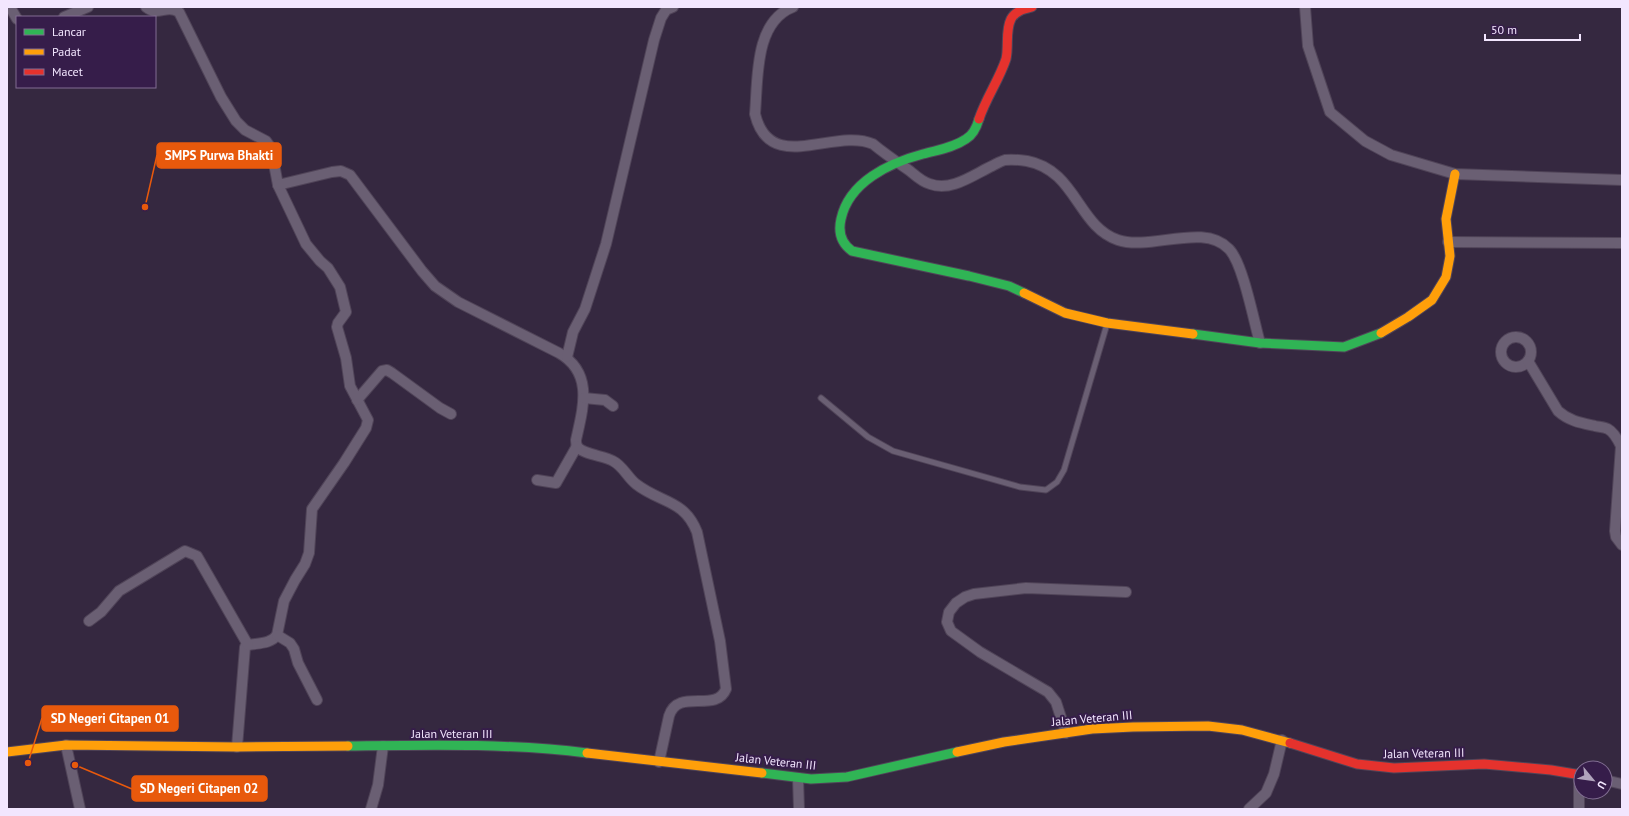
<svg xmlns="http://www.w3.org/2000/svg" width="1629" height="816" font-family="'PT Sans',sans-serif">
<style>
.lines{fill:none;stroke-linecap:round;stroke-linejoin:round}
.lane-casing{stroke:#504458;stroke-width:7}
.street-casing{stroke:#504458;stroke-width:12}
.fast-casing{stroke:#504458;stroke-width:11}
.slow-casing{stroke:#504458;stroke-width:11}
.jam-casing{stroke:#504458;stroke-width:11}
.lane{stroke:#6a5f73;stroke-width:5}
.street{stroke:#6a5f73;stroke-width:10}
.fast{stroke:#30b455;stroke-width:9}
.slow{stroke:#ff9f0a;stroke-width:9}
.jam{stroke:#e5322d;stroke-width:9}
.labels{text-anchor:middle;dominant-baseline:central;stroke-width:4;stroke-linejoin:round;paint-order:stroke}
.street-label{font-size:12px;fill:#f2e6fe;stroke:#361d4a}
.leader{fill:none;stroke:#e8590c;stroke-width:1.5}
.callout-dot{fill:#e8590c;stroke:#361d4a;stroke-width:1.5}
.callout{fill:#e8590c;stroke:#e8590c;stroke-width:1.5}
.callout-label{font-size:13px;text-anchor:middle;font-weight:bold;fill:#fff}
</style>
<rect width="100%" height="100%" fill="#352840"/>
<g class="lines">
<defs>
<path id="lane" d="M821,398L868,437L893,451L1020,487L1046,490L1057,482L1064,470L1107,324"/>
<g id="street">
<path d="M10,7L17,19"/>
<path d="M146,7C159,17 165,4 179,12L221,97L236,121L245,130L266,141L271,148L278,185L306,244L320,261L328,268L340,287L346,312L338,323L337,327L346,358L350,386L368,420L366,428L344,463L312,509L309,553L305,564L295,580L284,601L277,635C271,644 258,643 248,645L245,647L237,747"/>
<path d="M793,7C754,22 758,79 755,114C770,176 834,127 873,144C885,154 897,162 910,171C916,176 922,182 930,184C951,192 973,175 992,166C996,164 1001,161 1005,160C1013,159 1020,160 1027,161C1076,170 1078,227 1118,240C1151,251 1204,222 1229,249C1243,263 1254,322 1260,343"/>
<path d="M1305,7L1308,46L1330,112L1365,141L1391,155L1455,174L1622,180"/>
<path d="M64,17L88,7"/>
<path d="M278,185L332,172L341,171L350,175L422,271L435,286L458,302L559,353C594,373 583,408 576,440C576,442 576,444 577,446C581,454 605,456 613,461C623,466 628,478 636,484C660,503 684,499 697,532L720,641L726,689C716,714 678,687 669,716L659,762"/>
<path d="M1448,242L1622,243"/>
<circle cx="1516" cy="352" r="15"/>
<path d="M567,357L573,332L585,309L606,244L654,40L661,18L666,10L673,7"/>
<path d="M1528,361L1558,411C1569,421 1581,423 1595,426C1599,427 1604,427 1608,429C1614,432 1618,440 1621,446L1615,531L1616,537L1622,545"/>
<path d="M584,398L605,400L613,406"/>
<path d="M357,400L382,371L387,370L392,373L440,408L451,414"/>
<path d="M537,480L556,483L577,446"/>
<path d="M89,621L101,612L119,591L185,551L197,556L248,645"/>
<path d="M277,635L290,643L294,649L298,663L317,700"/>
<path d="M1066,733L1056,702L1048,692L980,652L951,631L947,622L949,612L956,603L965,597L974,594L1026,588L1126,592"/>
<path d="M66,745L80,809"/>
<path d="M798,778L799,809"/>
<path d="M1605,780L1622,784"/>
<path d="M371,809L378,785L383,746"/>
<path d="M1249,809L1266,793L1274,774L1282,740"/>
<path d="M1579,809V774"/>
</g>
<g id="fast">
<path d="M979,119C977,126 973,135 966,139C953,148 937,150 923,154C889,163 849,182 841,219C838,232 841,243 852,251L969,276L1009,286L1024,293"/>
<path d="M1193,334L1260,343L1344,347L1381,333"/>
<path d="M348,746C428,745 508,743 587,753"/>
<path d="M762,773L811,779L847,777L957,752"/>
</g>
<g id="slow">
<path d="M1024,293L1065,313L1107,323L1193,334"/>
<path d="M1381,333L1408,317L1432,300L1446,277L1450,256L1446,219L1455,174"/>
<path d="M7,752L66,745L237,747L348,746"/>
<path d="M957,752L1004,742L1092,729L1133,727L1208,726L1242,730L1290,743"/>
<path d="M587,753L762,773"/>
</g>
<g id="jam">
<path d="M979,119C986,98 999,80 1006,59C1009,46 1005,31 1011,19C1015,11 1024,9 1032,7"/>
<path d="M1290,743L1357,764L1394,768L1484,764L1551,770L1581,775"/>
</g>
</defs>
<!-- lane casing -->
<use href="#lane" class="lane-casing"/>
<!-- street casing -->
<use href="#street" class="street-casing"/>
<!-- fast casing -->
<use href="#fast" class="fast-casing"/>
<!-- slow casing -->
<use href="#slow" class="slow-casing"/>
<!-- jam casing -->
<use href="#jam" class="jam-casing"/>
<!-- lane -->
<use href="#lane" class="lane"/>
<!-- street -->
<use href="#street" class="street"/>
<!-- fast -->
<use href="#fast" class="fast"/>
<!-- slow -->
<use href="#slow" class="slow"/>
<!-- jam -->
<use href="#jam" class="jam"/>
</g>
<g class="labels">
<!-- street labels -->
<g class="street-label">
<text transform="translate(1092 718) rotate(-5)">Jalan Veteran III</text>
<text x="452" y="733">Jalan Veteran III</text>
<text transform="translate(1424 753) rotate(-1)">Jalan Veteran III</text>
<text transform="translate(776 761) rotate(6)">Jalan Veteran III</text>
</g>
</g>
<!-- callouts -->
<path class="leader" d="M145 207L157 155M28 763L42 718M75 765L132 789"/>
<g class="callout-dot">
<circle cx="145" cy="207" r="4"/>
<circle cx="28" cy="763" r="4"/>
<circle cx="75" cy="765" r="4"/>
</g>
<g class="callout">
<rect x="157" y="143" width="124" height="25" rx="4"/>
<rect x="42" y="706" width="136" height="25" rx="4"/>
<rect x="132" y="776" width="135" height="25" rx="4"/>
</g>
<g class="callout-label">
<text x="219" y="160">SMPS Purwa Bhakti</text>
<text x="110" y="723">SD Negeri Citapen 01</text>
<text x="199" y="793">SD Negeri Citapen 02</text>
</g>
<!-- border -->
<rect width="1629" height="816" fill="none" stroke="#f2e6fe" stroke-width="16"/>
<!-- legend -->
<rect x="16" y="16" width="140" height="72" fill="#361d4a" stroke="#816d92"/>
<rect x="24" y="29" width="20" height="6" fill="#30b455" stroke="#816d92"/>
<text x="52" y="36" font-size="12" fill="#f2e6fe">Lancar</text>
<rect x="24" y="49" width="20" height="6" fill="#ff9f0a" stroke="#816d92"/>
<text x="52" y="56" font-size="12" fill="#f2e6fe">Padat</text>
<rect x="24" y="69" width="20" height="6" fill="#e5322d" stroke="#816d92"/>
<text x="52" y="76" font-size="12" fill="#f2e6fe">Macet</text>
<!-- north arrow -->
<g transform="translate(1593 780) rotate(119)"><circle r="19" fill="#361d4a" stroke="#816d92"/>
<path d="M0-3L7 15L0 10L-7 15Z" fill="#b0a4bc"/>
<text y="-6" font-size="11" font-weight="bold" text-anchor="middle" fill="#f2e6fe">U</text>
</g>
<!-- scale -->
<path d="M1485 34v6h95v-6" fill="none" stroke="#f2e6fe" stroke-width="2"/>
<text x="1491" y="34" font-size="12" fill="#f2e6fe" stroke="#361d4a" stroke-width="3" paint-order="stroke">50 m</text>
</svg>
